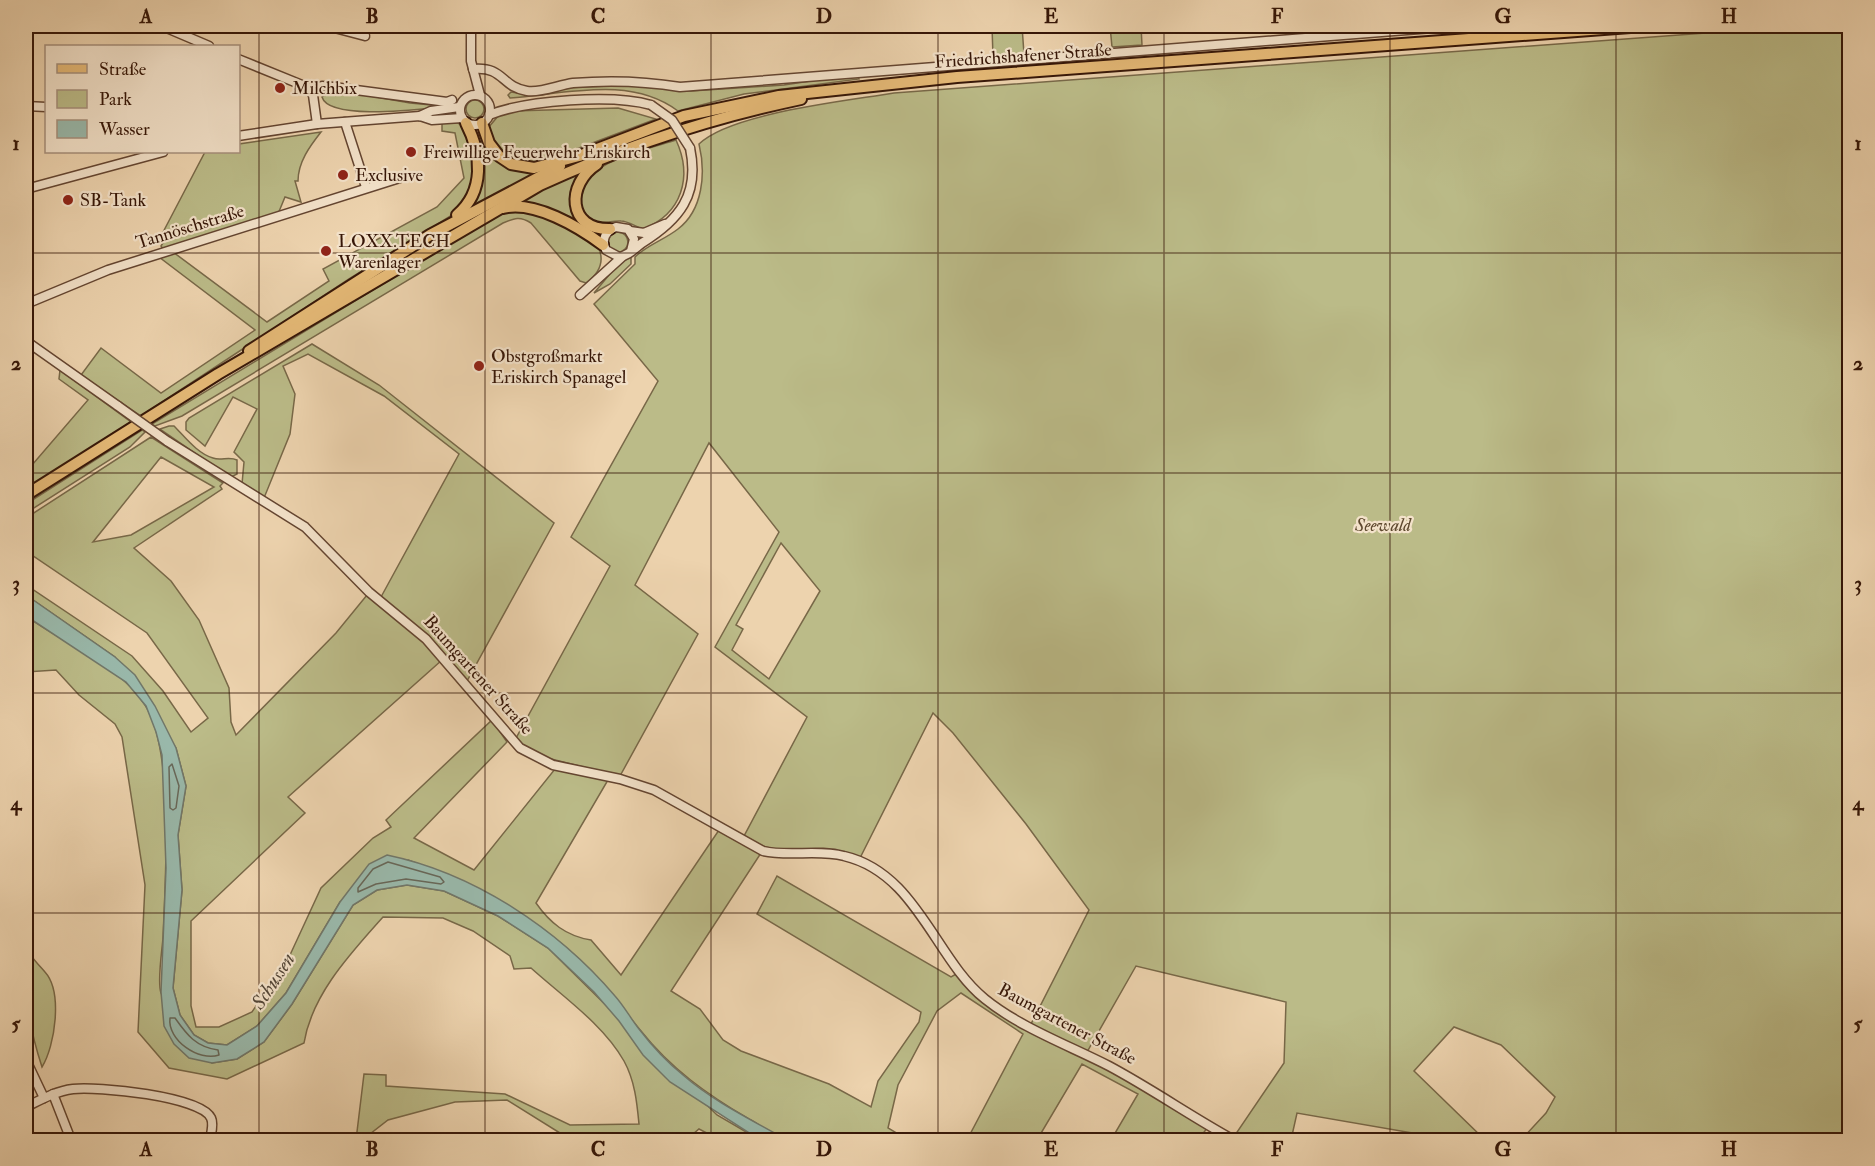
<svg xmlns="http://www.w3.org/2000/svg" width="1875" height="1166" font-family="'IM FELL Double Pica',serif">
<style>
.green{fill:#bb8;stroke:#786848;stroke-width:1.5;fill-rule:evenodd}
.water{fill:#99b8aa;stroke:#717769;stroke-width:1.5}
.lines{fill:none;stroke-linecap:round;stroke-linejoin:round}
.shore{stroke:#686758;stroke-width:1.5}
.stream{stroke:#717769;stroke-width:2}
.minor-casing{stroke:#644531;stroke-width:11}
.major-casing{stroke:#361607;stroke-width:14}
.minor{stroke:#f3e2ca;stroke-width:8}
.major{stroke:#e6ba77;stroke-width:10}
.minor-bridge-casing{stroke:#644531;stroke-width:11;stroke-linecap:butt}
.minor-bridge{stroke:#f3e2ca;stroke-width:8}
.grid{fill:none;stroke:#361607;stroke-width:1.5;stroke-opacity:0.55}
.poi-dot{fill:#8f2418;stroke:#f3e2ca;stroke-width:2}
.labels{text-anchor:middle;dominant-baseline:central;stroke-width:4.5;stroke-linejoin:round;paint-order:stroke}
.street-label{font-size:18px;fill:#361607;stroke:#f3e2ca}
.poi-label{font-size:18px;fill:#361607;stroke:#f3e2ca;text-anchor:start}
.park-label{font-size:18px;font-style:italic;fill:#5e482e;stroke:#f3e2ca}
.water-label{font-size:20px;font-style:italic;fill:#544738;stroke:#f3e2ca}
.neatline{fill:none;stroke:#361607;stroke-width:2}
.grid-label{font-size:20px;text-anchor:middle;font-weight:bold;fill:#361607}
</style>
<rect width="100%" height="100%" fill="#edd3ae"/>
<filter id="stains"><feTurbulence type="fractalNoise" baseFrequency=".00333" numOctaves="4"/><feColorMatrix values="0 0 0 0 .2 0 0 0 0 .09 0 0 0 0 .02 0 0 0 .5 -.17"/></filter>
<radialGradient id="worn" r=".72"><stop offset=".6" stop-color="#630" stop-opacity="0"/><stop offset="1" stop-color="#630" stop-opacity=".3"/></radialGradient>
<!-- green -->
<g class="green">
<path d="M992,26H1022L1024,54L993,57Z"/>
<path d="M1110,26H1141L1142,45L1112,47Z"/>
<path d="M1849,26V1140H1521L1546,1113L1555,1097L1501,1045L1454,1027L1414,1071L1485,1140H1453L1297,1113L1291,1140H1239L1233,1138L1284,1063L1286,1002L1136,966L1087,1052L1031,1024L1089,910L1026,824L953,733L933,713L860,858C820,855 779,856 743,838L807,717L715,647L779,532L709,443L635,585L698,634L620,776L539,756L515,740L610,566L571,537L658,381L594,304L635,264V257C647,245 664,240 678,229C703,210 706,173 699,144C731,113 847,101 894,93L1788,27ZM781,543L820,591L769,679L732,650L743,629L736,625Z"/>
<path d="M857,74L859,79L744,94L678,111C630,75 566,94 510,98L508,95L511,92L530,95L560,88L634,85L691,91L784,85Z"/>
<path d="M331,89L410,103L442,106V107C421,109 329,121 322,97Z"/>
<circle cx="475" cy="109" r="9"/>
<path d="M618,108L656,119L534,165L511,161L498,151L488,128L499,115L512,111Z"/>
<path d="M457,122L468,132L476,169L475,186L457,212L349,279L141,416L81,375L101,348L161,393L255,330L159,257L173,252L267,322L329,281L323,269L437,207L464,178L455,133L442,131V123Z"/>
<path d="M321,132C310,146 298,162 298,181H295L301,202L285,197L278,214L163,249L161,246L166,238L161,236L205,152H238L239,144Z"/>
<path d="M476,134H479C489,160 510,173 538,173L468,211C487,181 481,168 476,134Z"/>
<path d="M676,140C693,177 682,214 643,229C636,227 628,221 621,221C612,220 603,225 594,221C586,217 580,208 580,199C578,163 648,149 676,140Z"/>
<path d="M582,169C560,199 576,209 596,232L595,234L537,204L519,201Z"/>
<path d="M521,209L547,217L598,246C605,261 600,273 586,283L580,281L531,223C520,216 515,218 503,223L182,416L155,426L152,424L495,216Z"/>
<circle cx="618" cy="242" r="10"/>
<path d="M631,257V264L610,284L594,293L619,263Z"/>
<path d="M312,344L379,385L554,523L467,681L381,597L459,454L384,396L308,354L283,366L295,394L290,434L264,498L242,484L244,462L234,452L257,409L233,397L205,446L186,430V422L189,418Z"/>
<path d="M60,370L131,422L26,489V472L88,400L59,379Z"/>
<path d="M169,426H174C185,437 198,454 213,458C221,461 229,456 237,460V474L231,477L227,475L160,429Z"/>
<path d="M142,430L145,432L130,447L26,513V504Z"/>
<path d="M151,437L223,483L220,486L222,489L134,548L171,581L199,620L229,688L231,722L236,735L336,633L367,595L413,630L442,660L288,797L305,813L191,921V1006L196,1027H219L252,1012L290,955L321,888L373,838L391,827L386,820L492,720L507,742L414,838L474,870L555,769L608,780L536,903C550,923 566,936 591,940L621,975L719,830L761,853L671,991L700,1009L723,1040L741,1051L829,1084L871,1107L878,1081L919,1022L921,1012L757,914L777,876L951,977L958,973L971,991L1208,1127L1198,1140H1111L1138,1094L1082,1064L1037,1140H967L1023,1034L961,993L937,1011L898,1085L888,1128L900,1135L898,1140C866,1140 819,1145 789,1140C776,1139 761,1125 749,1119C708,1095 671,1069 641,1031C620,1006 604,981 579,959C529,913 471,882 408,860L340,902L286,993L257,1026L227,1045L208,1043L194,1035L180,1015L173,988L182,890L178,835L186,786L176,748L115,657L26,595V585L132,656L163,691L191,732L208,718L147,633L26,551V518ZM161,457L214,487L131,535L93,542Z"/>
<path d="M26,616C64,644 119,664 145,705C175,750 165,883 163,938C162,951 157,982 161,993C167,1008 201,1047 212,1063L237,1059L264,1042L292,1004L353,905L377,890L407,885L444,891L498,916L548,948L717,1115L760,1140H720L699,1129L686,1140H561L560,1133L507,1100L455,1102L388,1120L370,1134L367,1140H356L364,1074L386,1075V1086L505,1094L570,1125L639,1124C637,1103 635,1081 624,1061C603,1024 562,996 531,968L514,969L510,956L473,931L443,918L383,917C351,953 312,994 304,1043L227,1079L169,1068L138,1032L145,885L122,737L115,724L79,695L56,670L26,672V654L31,652L26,647Z"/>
<path d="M26,946C32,960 36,961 45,972C63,992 55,1046 42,1067C27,1021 25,995 26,946Z"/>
</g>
<!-- water -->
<path class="water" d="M26,595L115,657L135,675L155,706L176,748L186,786L178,835L182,890L173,988L180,1015L194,1035L208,1043L227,1045L257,1026L286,993L340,902L369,864L387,855C474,873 558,929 615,996C624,1006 631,1019 639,1029C652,1046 667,1062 683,1075C714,1102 752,1120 787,1140H760L670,1082L643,1055L619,1021L594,992L548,948L498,916L444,891L407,885L377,890L353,905L292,1004L264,1042L237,1059L212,1063L189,1058L174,1044L164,1026L161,992L166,868L162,755L156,732L146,706L126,682L26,616Z"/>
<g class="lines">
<!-- shore -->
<g class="shore">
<path d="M172,764L179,786L176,808L173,810L170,808L169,767Z"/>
<path d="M388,862L440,877L444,882L441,884L406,879L376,884L358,892V888L373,869Z"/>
<path d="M170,1018H175C187,1035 196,1047 218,1050L219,1055C199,1062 167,1040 170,1018Z"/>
</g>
<!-- stream -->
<path class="stream" d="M621,1137L650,1133L665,1140"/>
<defs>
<g id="minor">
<path d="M162,26L209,46"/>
<path d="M327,26L365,36"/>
<path d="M471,26V61L480,95"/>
<path d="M238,59L307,87L313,95L317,124"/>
<path d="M473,69C504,66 501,87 527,91C542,93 558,85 573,83C609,80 644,81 680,87L1458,26"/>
<path d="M312,92L322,86L333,87L447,102L452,100"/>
<circle cx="475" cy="110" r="15"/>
<path d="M26,106L46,107"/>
<path d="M489,115C527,100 613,94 651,105"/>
<path d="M420,116L431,111L459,107"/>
<path d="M345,122L366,187"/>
<path d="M238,136L317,124L420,116L432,120L462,118"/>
<path d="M26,189L163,152"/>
<path d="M630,231L644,233L665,224"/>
<path d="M631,251L634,239L628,229L616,227C605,231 601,240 606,250L619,257C628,256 634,249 642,243C679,220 700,195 690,148"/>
<path d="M580,295L622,257"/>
<path d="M26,304L108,270L406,176"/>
<path d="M26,341L118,406"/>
<path d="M167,441L305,527L369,592L426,639L520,748L553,765L620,779L654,790L763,851C790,857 817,849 844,856C917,873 935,959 985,999C1021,1028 1068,1045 1109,1066C1152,1089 1192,1117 1234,1140"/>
<path d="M26,1060L44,1098"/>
<path d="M53,1094L71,1140"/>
<path d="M26,1107C40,1100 56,1091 73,1089C96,1086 201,1096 211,1118C214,1124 211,1134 210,1140"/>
</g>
<g id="major">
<path d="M482,123L489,143L499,156L511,164L534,168L579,156L684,116L779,96L957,77L1644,26"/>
<path d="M597,164C566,184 567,230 610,229"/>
<path d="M503,208C534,200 579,227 603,245"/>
<path d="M457,215C485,191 482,154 466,123"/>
<path d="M249,351L430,235L560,166"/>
<path d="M26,495L218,374L540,185C623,147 711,118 801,99"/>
</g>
</defs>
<!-- minor casing -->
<use href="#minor" class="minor-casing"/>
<!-- major casing -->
<use href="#major" class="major-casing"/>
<!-- minor -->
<use href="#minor" class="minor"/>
<!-- major -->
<use href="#major" class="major"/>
<defs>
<g id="minor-bridge">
<path d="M651,105L672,120L690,148"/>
<path d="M118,406L167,441"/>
</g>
</defs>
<!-- minor-bridge casing -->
<use href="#minor-bridge" class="minor-bridge-casing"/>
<!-- minor-bridge -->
<use href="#minor-bridge" class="minor-bridge"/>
</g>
<!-- grid -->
<path class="grid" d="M259,26V1140M485,26V1140M711,26V1140M938,26V1140M1164,26V1140M1390,26V1140M1616,26V1140M26,253H1850M26,473H1850M26,693H1850M26,913H1850"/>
<!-- markers -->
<g class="poi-dot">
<circle cx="280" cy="88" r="6"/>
<circle cx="411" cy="152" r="6"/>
<circle cx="343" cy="175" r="6"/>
<circle cx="68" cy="200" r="6"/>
<circle cx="326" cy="251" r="6"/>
<circle cx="479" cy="366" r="6"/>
</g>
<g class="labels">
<!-- street labels -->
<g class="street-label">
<text transform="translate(1023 56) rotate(-4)">Friedrichshafener Straße</text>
<text transform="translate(190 227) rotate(-17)">Tannöschstraße</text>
<text transform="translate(478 675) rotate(48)">Baumgartener Straße</text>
<text transform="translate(1067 1024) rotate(28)">Baumgartener Straße</text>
</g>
<!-- poi labels -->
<g class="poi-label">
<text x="292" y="88">Milchbix</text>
<text x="423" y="152">Freiwillige Feuerwehr Eriskirch</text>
<text x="355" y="175">Exclusive</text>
<text x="80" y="200">SB-Tank</text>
<text x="338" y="241">LOXX.TECH<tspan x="338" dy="21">Warenlager</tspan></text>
<text x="491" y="356">Obstgroßmarkt<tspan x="491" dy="21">Eriskirch Spanagel</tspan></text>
</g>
<!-- park labels -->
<g class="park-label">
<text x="1383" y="525">Seewald</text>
</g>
<!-- water labels -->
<g class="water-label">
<text transform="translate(273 981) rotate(-57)">Schussen</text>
</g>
</g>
<!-- margin -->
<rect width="1875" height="1166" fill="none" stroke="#edd3ae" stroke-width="66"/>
<!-- legend -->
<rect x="45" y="45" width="195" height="108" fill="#f3e2ca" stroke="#a7907c" stroke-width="1.5"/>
<rect x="57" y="64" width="30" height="9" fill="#e6ba77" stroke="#a7907c" stroke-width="1.5"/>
<text x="99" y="75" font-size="18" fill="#361607">Straße</text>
<rect x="57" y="90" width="30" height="18" fill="#bbbb88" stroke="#a7907c" stroke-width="1.5"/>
<text x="99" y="105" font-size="18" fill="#361607">Park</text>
<rect x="57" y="120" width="30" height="18" fill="#99b8aa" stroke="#a7907c" stroke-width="1.5"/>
<text x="99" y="135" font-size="18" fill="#361607">Wasser</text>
<rect x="33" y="33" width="1809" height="1100" class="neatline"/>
<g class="grid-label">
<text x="146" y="23">A</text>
<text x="372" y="23">B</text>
<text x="598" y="23">C</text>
<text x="824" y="23">D</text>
<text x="1051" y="23">E</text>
<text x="1277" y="23">F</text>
<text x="1503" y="23">G</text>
<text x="1729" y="23">H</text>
<text x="16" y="150">1</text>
<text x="1858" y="150">1</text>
<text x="16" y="370">2</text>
<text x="1858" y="370">2</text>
<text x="16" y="590">3</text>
<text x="1858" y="590">3</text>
<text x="16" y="810">4</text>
<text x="1858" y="810">4</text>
<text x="16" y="1030">5</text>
<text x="1858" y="1030">5</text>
<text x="146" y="1156">A</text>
<text x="372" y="1156">B</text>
<text x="598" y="1156">C</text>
<text x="824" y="1156">D</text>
<text x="1051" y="1156">E</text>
<text x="1277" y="1156">F</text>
<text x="1503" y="1156">G</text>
<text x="1729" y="1156">H</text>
</g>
<rect width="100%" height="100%" filter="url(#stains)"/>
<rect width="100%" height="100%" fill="url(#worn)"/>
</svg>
